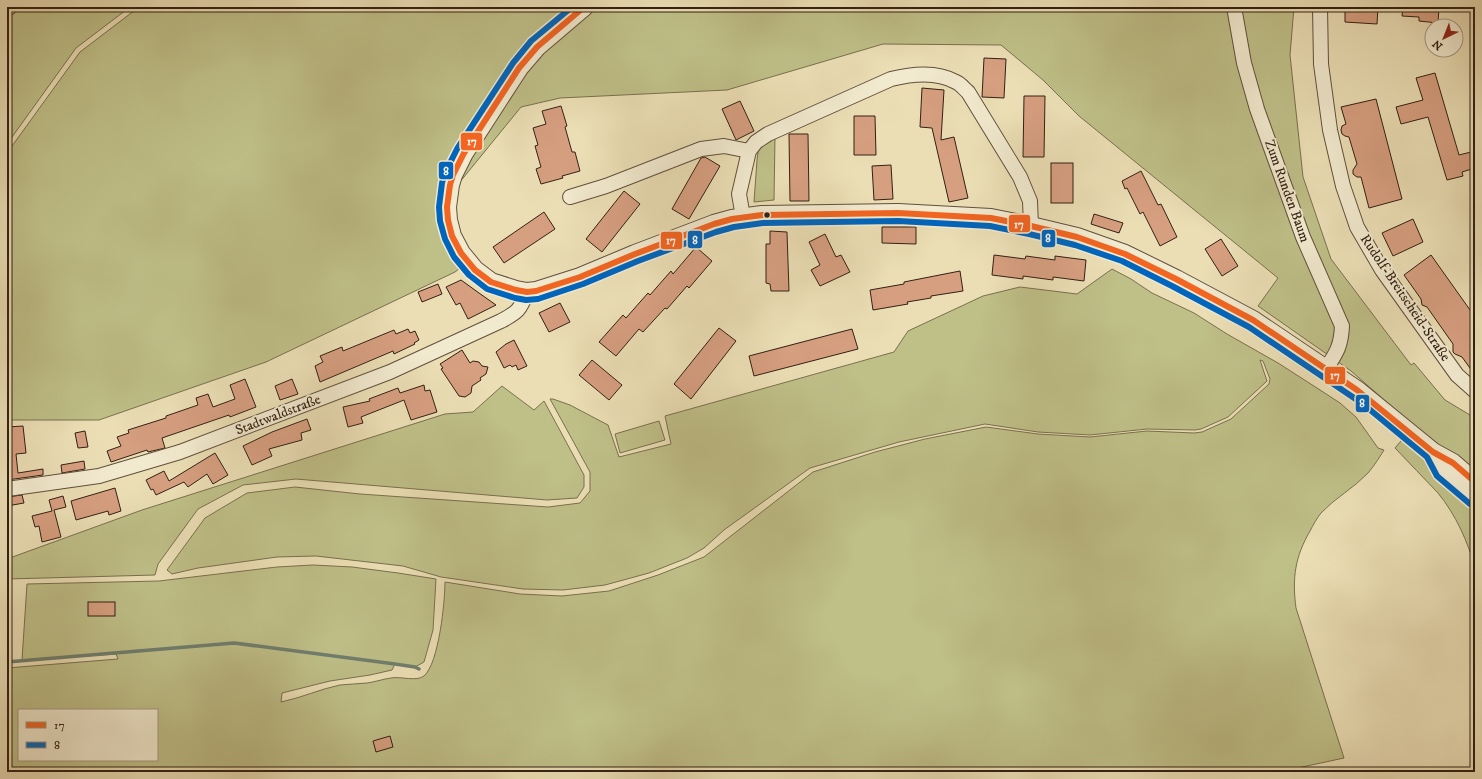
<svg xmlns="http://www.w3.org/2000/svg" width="1482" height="779" font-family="'IM FELL DW Pica',serif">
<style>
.green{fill:#bfbf88;stroke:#79704e;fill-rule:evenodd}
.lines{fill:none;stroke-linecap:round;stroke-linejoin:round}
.stream{stroke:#707e6e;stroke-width:3.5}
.building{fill:#d69f80;stroke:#332013}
.minor-casing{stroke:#61503c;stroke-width:16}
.tertiary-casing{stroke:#61503c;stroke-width:20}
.minor{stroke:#f2eacf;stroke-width:14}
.tertiary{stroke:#f2eacf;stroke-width:18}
.bus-1-casing{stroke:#f2eacf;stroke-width:9}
.bus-2-casing{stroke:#f2eacf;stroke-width:9}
.bus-1{stroke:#f26522;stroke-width:6}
.bus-2{stroke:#0065bd;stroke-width:6}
.bus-dot{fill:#332013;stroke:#f2eacf;stroke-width:1.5}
.labels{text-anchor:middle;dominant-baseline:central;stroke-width:4;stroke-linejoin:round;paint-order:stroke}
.street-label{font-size:14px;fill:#332013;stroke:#f2eacf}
.line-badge{stroke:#f2eacf;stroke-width:1.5}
.badge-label{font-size:11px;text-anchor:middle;font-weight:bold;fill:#fff}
</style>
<rect width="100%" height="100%" fill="#ebdeb5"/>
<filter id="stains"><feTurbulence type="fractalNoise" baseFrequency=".005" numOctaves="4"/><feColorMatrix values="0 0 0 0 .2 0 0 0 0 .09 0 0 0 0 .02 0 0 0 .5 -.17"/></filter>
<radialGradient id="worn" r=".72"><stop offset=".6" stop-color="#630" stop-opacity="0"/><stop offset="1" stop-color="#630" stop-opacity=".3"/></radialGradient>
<!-- green -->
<g class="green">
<path d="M20,7H130L76,48L7,144V18Z"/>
<path d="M139,7H1294L1290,55L1303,177L1331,259L1411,365L1414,363L1445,400L1475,418V479L1351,371L1258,306L1278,278L1079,116L1043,80L1001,45L883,44L727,90L560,98L521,107L455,188L456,227L473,258L455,272L266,362L99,420H7V153L80,52Z"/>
<path d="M775,136L774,200L754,202L757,160L759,145Z"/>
<path d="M1112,269L1131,279L1152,293L1194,313L1227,334L1278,363L1317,388L1340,403L1356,417L1378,448L1384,450C1379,458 1374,466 1368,473C1354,488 1335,498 1321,513C1317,518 1313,525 1310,531C1295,557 1292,578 1296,608L1344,758L1279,772H7V668L118,659L116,654L22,660L27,584L159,581L277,567L313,565L352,567L398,573L436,579L433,630L424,662L415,667L395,664L392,670L370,675L330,681L282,693L281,702C301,698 320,689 340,685C349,684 358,684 367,683C375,682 383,679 391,678C401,676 416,682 424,676C439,663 445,601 445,582L520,594L562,596L609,591L658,575L704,557L813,472L875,452L925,439L986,427L1038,434L1090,437L1147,431L1194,433L1202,432L1231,419L1269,384L1270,379L1263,361L1260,360L1267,381L1228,417L1201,429L1195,430L1147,429L1090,435L1038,432L985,424L899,442L810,468L724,530L704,548L687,558L649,573L605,585L563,590L523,589L441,577L403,566L316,556L277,557L198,568L172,574L167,570L205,518L247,493L295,487L360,494L548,507L580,503L590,491V472L550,399H553L570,405L608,425L619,457L671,444L665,416L894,352L908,331L983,296L1020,287L1077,294ZM19,710H157V760H19Z"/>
<path d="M502,386L534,410L544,401L584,475V487L577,498L547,500L296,479L243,485L198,509L158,564L155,575L7,579V559L142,510L445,414L473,412Z"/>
<path d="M659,421L665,440L620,453L615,434Z"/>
<path d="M1406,435L1474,505L1475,568C1468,542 1456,515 1438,493C1424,478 1409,463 1395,448Z"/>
</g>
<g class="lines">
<!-- stream -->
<path class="stream" d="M7,662L234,643L395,664L415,667L419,669"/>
</g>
<!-- building -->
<g class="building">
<path d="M1345,7H1378L1377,24L1345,22Z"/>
<path d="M1403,7H1439L1438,23L1419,21V17L1402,16Z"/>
<path d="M984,58L1006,59L1004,98L982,97Z"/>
<path d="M1435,73L1459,155L1475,151V168L1462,172L1463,176L1447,180L1428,117L1401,124L1396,107L1423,100L1416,78Z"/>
<path d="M922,88L944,90L941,140L954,137L968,198L949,202L932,128L920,127Z"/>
<path d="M1024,96H1045L1044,157H1023Z"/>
<path d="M1376,99L1402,199L1369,208L1361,177H1357L1353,174V170L1357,164L1349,137L1345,136L1342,134L1341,130L1342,126L1346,124L1341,107Z"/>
<path d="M740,101L754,131L736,140L722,109Z"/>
<path d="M561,106L567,126L565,127L572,152H575L580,171L562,176L563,178L541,184L536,169L541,167L535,146L538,145L533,128L546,124L542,111Z"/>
<path d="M854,116H875L876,155H854Z"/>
<path d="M789,134H808L809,201H790Z"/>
<path d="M705,157L720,166L689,219L672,209L701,158Z"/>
<rect x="1051" y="163" width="22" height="40"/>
<path d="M891,165L893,199L874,200L872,166Z"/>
<path d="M1141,171L1158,205L1161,204L1177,237L1160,246L1143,212L1140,214L1127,188L1125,189L1122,181Z"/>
<path d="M624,191L640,204L602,252L586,239Z"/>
<path d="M544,212L555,229L504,263L493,247Z"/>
<path d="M1094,214L1123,223L1119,233L1091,224Z"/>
<path d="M1413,219L1423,242L1393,256L1382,233Z"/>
<path d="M882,227H916V244L882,243Z"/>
<path d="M770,231L787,232L789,291H771L770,284L766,283V244H770Z"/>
<path d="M825,234L836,257L841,255L850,272L820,286L811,270L820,265L809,242Z"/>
<path d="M1221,239L1238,266L1222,276L1205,249Z"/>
<path d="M696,247L712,261L689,288L687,286L667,309L665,308L643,332L639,329L616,356L599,342L623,315L626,318L648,293L650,295L671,271L673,274Z"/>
<path d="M994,255L1025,259L1026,256L1055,260V256L1086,260L1084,281L1053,277V280L1023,276V279L992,275Z"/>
<path d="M1431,255L1475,317V375L1462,357L1455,354L1453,352V344L1427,307L1422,305L1421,299L1404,275Z"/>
<path d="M960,271L963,291L931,296V298L907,302L908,304L873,310L870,290L904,284V282Z"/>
<path d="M461,280L479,293L496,305L468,319L460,303L456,305L446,287Z"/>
<path d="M438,284L442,294L422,302L418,292Z"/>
<path d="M560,303L570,322L549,332L539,313Z"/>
<path d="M719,328L736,341L691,399L674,384Z"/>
<path d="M408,329L410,333L415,331L419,340L414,343L415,344L394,354L393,351L320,382L315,366L323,362L320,356L342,347L343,351L394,330L396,334Z"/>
<path d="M852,329L858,349L754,376L749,356Z"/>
<path d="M514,340L527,366L518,370L516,365L512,367L510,365L504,368L496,352L506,344Z"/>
<path d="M462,350L470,363L473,361L479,362L482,366L488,367L486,374L480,378L481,380L472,386L471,393L465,397L459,396L441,369L443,368L440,364Z"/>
<path d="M592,360L622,385L609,400L579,375Z"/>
<path d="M245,379L256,407L230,417L229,415L162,438L165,448L148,452L147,450L111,462L107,451L121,446L117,437L129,433L128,430L166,418V416L198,405L196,398L208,394L213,407L235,399L230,385Z"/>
<path d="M292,379L298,394L280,400L275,386Z"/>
<path d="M424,385L425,391L430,390L437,412L411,420L404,400L361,417L363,423L348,427L343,407L370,401L369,399L398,388L400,393Z"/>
<path d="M307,419L311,430L301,433L302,440L269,449L272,456L252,465L243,446L272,432Z"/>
<path d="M23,426L26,453L16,454L18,473L43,469V475L7,480V427Z"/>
<path d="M85,431L88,447L78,448L75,433Z"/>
<path d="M215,453L228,475L213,484L207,474L188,487L184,482L156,495L153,489L151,490L146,480L164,471L169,481Z"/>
<path d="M84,461L85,469L62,473L61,465Z"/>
<path d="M115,488L121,511L109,515L108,511L76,520L71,501Z"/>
<path d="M22,495L24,503L7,506V497Z"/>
<path d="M63,496L66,507L54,510L61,537L42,542L39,526L35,527L32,516L52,511L49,500Z"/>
<rect x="88" y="602" width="27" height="14"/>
<path d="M390,736L393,747L376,752L373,741Z"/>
</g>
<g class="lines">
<defs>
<g id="minor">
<path d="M1234,7L1244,63L1257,109L1303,237L1342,326C1341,346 1337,352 1326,369"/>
<path d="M1320,7L1321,64L1330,130L1343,186L1357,227L1382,270L1457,375L1475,391"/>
<path d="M7,9L10,7"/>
<path d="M570,197L606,186L701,149L724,146L749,151"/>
<path d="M743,217L739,194L749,151L756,142L768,134L891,79C911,74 937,71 956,82C961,84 964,89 968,92L1020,177L1030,201L1031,226"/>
<path d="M7,489L99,476L180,452L390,372L501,321C518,312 520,310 527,292"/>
</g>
<g id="tertiary">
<path d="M584,7L537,47L519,68L464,153L453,175L450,185L447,207L448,220L452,236L461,253L475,270L491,282L516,290L527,292L536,291L580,277L635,254L714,224L732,219L762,215L898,213L991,218L1031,226L1077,237L1125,254L1176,279L1253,320L1357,390L1433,452L1453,463L1475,482"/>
<path d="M1434,455L1443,471L1456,483L1475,498"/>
</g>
</defs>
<!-- minor casing -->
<use href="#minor" class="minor-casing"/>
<!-- tertiary casing -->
<use href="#tertiary" class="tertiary-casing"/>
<!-- minor -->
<use href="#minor" class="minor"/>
<!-- tertiary -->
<use href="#tertiary" class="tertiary"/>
<defs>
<path id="bus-1" d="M584,7L537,47L519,68L464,153L453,175L450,185L447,207L448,220L452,236L461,253L475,270L491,282L516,290L527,292L536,291L580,277L635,254L714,224L732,219L762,215L898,213L991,218L1031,226L1077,237L1125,254L1176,279L1253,320L1357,390L1433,452L1453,463L1475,482"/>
<path id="bus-2" d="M572,7L531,41L513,63L457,149L445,173L442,183L439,207L440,221L445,239L454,257L469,275L487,289L515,298L526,300L538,299L583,284L638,261L716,232L734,227L763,223L898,221L990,226L1029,234L1075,245L1122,261L1172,286L1249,327L1363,404L1427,457L1437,476L1470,504"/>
</defs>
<!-- bus-1 casing -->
<use href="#bus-1" class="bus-1-casing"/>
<!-- bus-2 casing -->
<use href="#bus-2" class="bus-2-casing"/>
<!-- bus-1 -->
<use href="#bus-1" class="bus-1"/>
<!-- bus-2 -->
<use href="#bus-2" class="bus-2"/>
</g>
<!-- markers -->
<circle class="bus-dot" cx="767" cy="215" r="3.5"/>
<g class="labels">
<!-- street labels -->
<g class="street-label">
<text transform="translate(1287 191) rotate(70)">Zum Runden Baum</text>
<text transform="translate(1405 298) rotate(56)">Rudolf-Breitscheid-Straße</text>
<text transform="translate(278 415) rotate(-21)">Stadtwaldstraße</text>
</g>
</g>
<g class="line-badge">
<rect x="460" y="132" width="23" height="19" rx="4" fill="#f26522"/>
<rect x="438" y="161" width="16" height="19" rx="4" fill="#0065bd"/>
<rect x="1008" y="214" width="23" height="19" rx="4" fill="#f26522"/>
<rect x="1041" y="229" width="15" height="19" rx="4" fill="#0065bd"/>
<rect x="687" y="230" width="16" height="19" rx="4" fill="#0065bd"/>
<rect x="660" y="231" width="23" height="19" rx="4" fill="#f26522"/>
<rect x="1324" y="366" width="22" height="19" rx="4" fill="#f26522"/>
<rect x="1355" y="394" width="15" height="19" rx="4" fill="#0065bd"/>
</g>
<g class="badge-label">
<text x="472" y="145">17</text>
<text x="446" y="175">8</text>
<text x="1019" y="228">17</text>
<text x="1048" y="242">8</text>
<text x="695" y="244">8</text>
<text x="671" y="244">17</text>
<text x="1335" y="379">17</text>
<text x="1362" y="407">8</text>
</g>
<!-- margin -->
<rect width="1482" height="779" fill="none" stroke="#ebdeb5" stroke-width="24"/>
<rect x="8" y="8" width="1466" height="763" fill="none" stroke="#332013" stroke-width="2"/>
<rect x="12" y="12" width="1458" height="755" fill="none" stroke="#332013"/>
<!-- legend -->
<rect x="18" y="709" width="140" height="52" fill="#f2eacf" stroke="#a69984"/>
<rect x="26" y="722" width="20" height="6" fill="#f26522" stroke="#a69984"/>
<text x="54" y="729" font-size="12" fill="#332013">17</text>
<rect x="26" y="742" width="20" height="6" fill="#0065bd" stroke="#a69984"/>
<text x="54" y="749" font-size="12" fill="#332013">8</text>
<!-- north arrow -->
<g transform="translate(1444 38) rotate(223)"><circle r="19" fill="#f2eacf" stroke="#a69984"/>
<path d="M0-3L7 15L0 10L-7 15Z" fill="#8f2418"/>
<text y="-6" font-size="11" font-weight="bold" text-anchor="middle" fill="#332013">N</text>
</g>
<rect width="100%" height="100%" filter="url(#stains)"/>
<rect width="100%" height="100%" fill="url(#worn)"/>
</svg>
